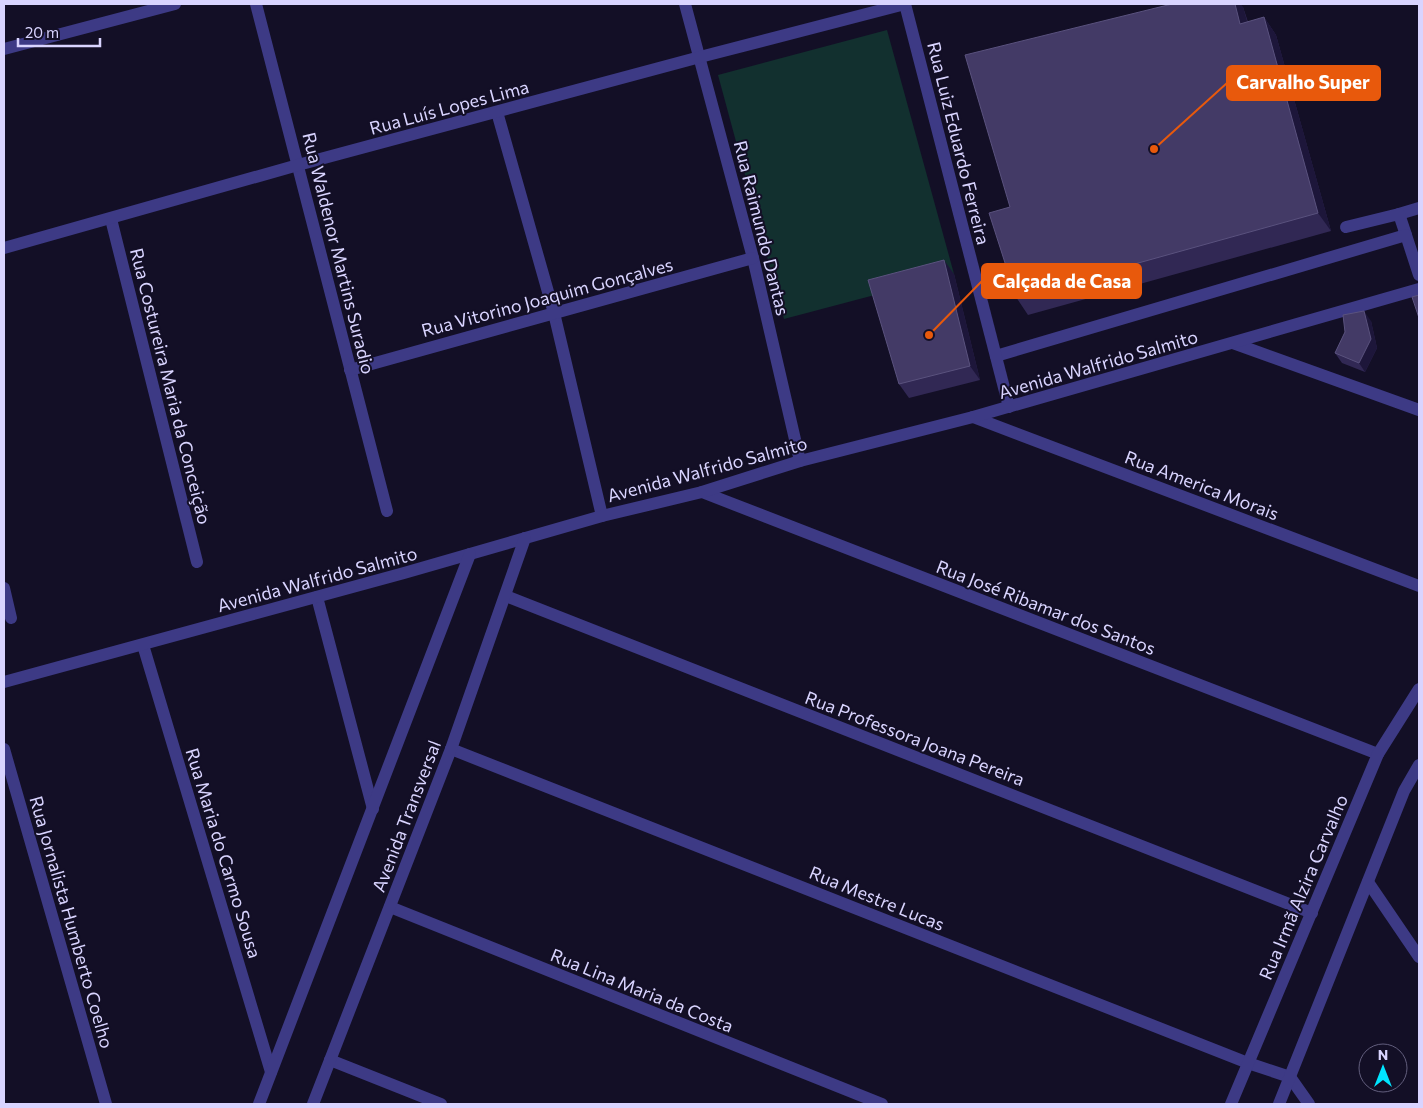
<svg xmlns="http://www.w3.org/2000/svg" width="1423" height="1108" font-family="Commissioner,sans-serif">
<style>
.green{fill:#12302f}
.lines{fill:none;stroke-linecap:round;stroke-linejoin:round}
.service{stroke:#3d3a85;stroke-width:12}
.minor{stroke:#3d3a85;stroke-width:12}
.tertiary{stroke:#3d3a85;stroke-width:12}
.wall{fill:#312854}
.shaded-wall{fill:#1d163a}
.building{fill:#433a66;stroke:#5a527e}
.labels{text-anchor:middle;dominant-baseline:central;stroke-width:4;stroke-linejoin:round;paint-order:stroke}
.street-label{font-size:18px;fill:#d9d4ff;stroke:#130f26}
.leader{fill:none;stroke:#e8590c;stroke-width:2}
.callout-dot{fill:#e8590c;stroke:#130f26;stroke-width:2}
.callout{fill:#e8590c;stroke:#e8590c;stroke-width:2}
.callout-label{font-size:19px;text-anchor:middle;font-weight:bold;fill:#fff}
</style>
<rect width="100%" height="100%" fill="#130f26"/>
<!-- green -->
<path class="green" d="M887,30L954,274L784,319L718,75Z"/>
<g class="lines">
<!-- service -->
<g class="service">
<path d="M1399,214L1419,208"/>
<path d="M1346,227L1399,214L1406,235"/>
<path d="M996,356L1406,235L1419,275"/>
</g>
<!-- minor -->
<g class="minor">
<path d="M256,4L387,511"/>
<path d="M685,4L753,258L800,461"/>
<path d="M905,4L1009,407"/>
<path d="M4,49L175,4"/>
<path d="M497,112L554,313L602,516"/>
<path d="M111,219L197,562"/>
<path d="M4,248L298,165L700,57L905,4"/>
<path d="M1233,343L1419,410"/>
<path d="M350,370L753,258"/>
<path d="M973,417L1419,586"/>
<path d="M702,492L1378,754"/>
<path d="M4,588L11,618"/>
<path d="M506,596L1312,913"/>
<path d="M317,597L373,809"/>
<path d="M143,645L271,1072"/>
<path d="M4,749L106,1104"/>
<path d="M451,749L1248,1063L1290,1077L1309,1104"/>
<path d="M1368,882L1419,957"/>
<path d="M390,907L882,1104"/>
<path d="M330,1060L441,1104"/>
</g>
<!-- tertiary -->
<g class="tertiary">
<path d="M4,682L404,573L602,516L702,492L800,461L973,417L1419,289"/>
<path d="M259,1104L470,554"/>
<path d="M313,1104L451,749L525,538"/>
<path d="M1231,1104L1378,754L1419,689"/>
<path d="M1279,1104L1404,791L1419,765"/>
</g>
</g>
<!-- wall -->
<g class="wall">
<path d="M1243,7L1248,22L1264,17L1276,35L1331,231L1028,315L1016,297L1010,207Z"/>
<path d="M954,274L980,380L909,398L899,384Z"/>
<path d="M1371,321L1377,348L1365,372L1342,363L1335,353L1345,332Z"/>
</g>
<!-- shaded-wall -->
<g class="shaded-wall">
<path d="M1235,4H1241L1243,7L1253,42L1240,24Z"/>
<path d="M1264,17L1276,35L1331,231L1318,213Z"/>
<path d="M944,260L954,274L980,380L970,366Z"/>
<path d="M1364,311L1371,321L1377,348L1365,372L1359,363Z"/>
</g>
<!-- building -->
<g class="building">
<path d="M1172,4H1235L1240,24L1264,17L1318,213L1016,297L989,213L1010,207L965,55Z"/>
<path d="M944,260L970,366L899,384L868,280Z"/>
<path d="M1419,295V318L1412,297Z"/>
<path d="M1364,311L1371,339L1359,363L1335,353L1345,332L1343,315Z"/>
</g>
<g class="labels">
<!-- street labels -->
<g class="street-label">
<text transform="translate(449 107) rotate(-15)">Rua Luís Lopes Lima</text>
<text transform="translate(959 143) rotate(76)">Rua Luiz Eduardo Ferreira</text>
<text transform="translate(762 228) rotate(76)">Rua Raimundo Dantas</text>
<text transform="translate(339 253) rotate(76)">Rua Waldenor Martins Suradio</text>
<text transform="translate(547 297) rotate(-15)">Rua Vitorino Joaquim Gonçalves</text>
<text transform="translate(1098 364) rotate(-16)">Avenida Walfrido Salmito</text>
<text transform="translate(171 386) rotate(76)">Rua Costureira Maria da Conceição</text>
<text transform="translate(707 469) rotate(-15)">Avenida Walfrido Salmito</text>
<text transform="translate(1202 485) rotate(21)">Rua America Morais</text>
<text transform="translate(317 579) rotate(-15)">Avenida Walfrido Salmito</text>
<text transform="translate(1046 607) rotate(21)">Rua José Ribamar dos Santos</text>
<text transform="translate(915 738) rotate(21)">Rua Professora Joana Pereira</text>
<text transform="translate(406 816) rotate(-69)">Avenida Transversal</text>
<text transform="translate(224 853) rotate(73)">Rua Maria do Carmo Sousa</text>
<text transform="translate(1303 887) rotate(-67)">Rua Irmã Alzira Carvalho</text>
<text transform="translate(877 898) rotate(22)">Rua Mestre Lucas</text>
<text transform="translate(72 922) rotate(74)">Rua Jornalista Humberto Coelho</text>
<text transform="translate(642 990) rotate(22)">Rua Lina Maria da Costa</text>
</g>
</g>
<!-- callouts -->
<path class="leader" d="M1154 149L1227 83M929 335L982 281"/>
<g class="callout-dot">
<circle cx="1154" cy="149" r="5"/>
<circle cx="929" cy="335" r="5"/>
</g>
<g class="callout">
<rect x="1227" y="66" width="153" height="34" rx="5"/>
<rect x="982" y="264" width="159" height="34" rx="5"/>
</g>
<g class="callout-label">
<text x="1303" y="89">Carvalho Super</text>
<text x="1062" y="288">Calçada de Casa</text>
</g>
<!-- border -->
<rect width="1423" height="1108" fill="none" stroke="#d9d4ff" stroke-width="10"/>
<!-- north arrow -->
<g transform="translate(1383 1068)"><circle r="24" fill="#130f26" stroke="#625e7d"/>
<path d="M0-4L9 19L0 12L-9 19Z" fill="#00e5ff"/>
<text y="-8" font-size="14" font-weight="bold" text-anchor="middle" fill="#d9d4ff">N</text>
</g>
<!-- scale -->
<path d="M18 38v8h82v-8" fill="none" stroke="#d9d4ff" stroke-width="2.5"/>
<text x="25" y="38" font-size="15" fill="#d9d4ff" stroke="#130f26" stroke-width="4" paint-order="stroke">20 m</text>
</svg>
